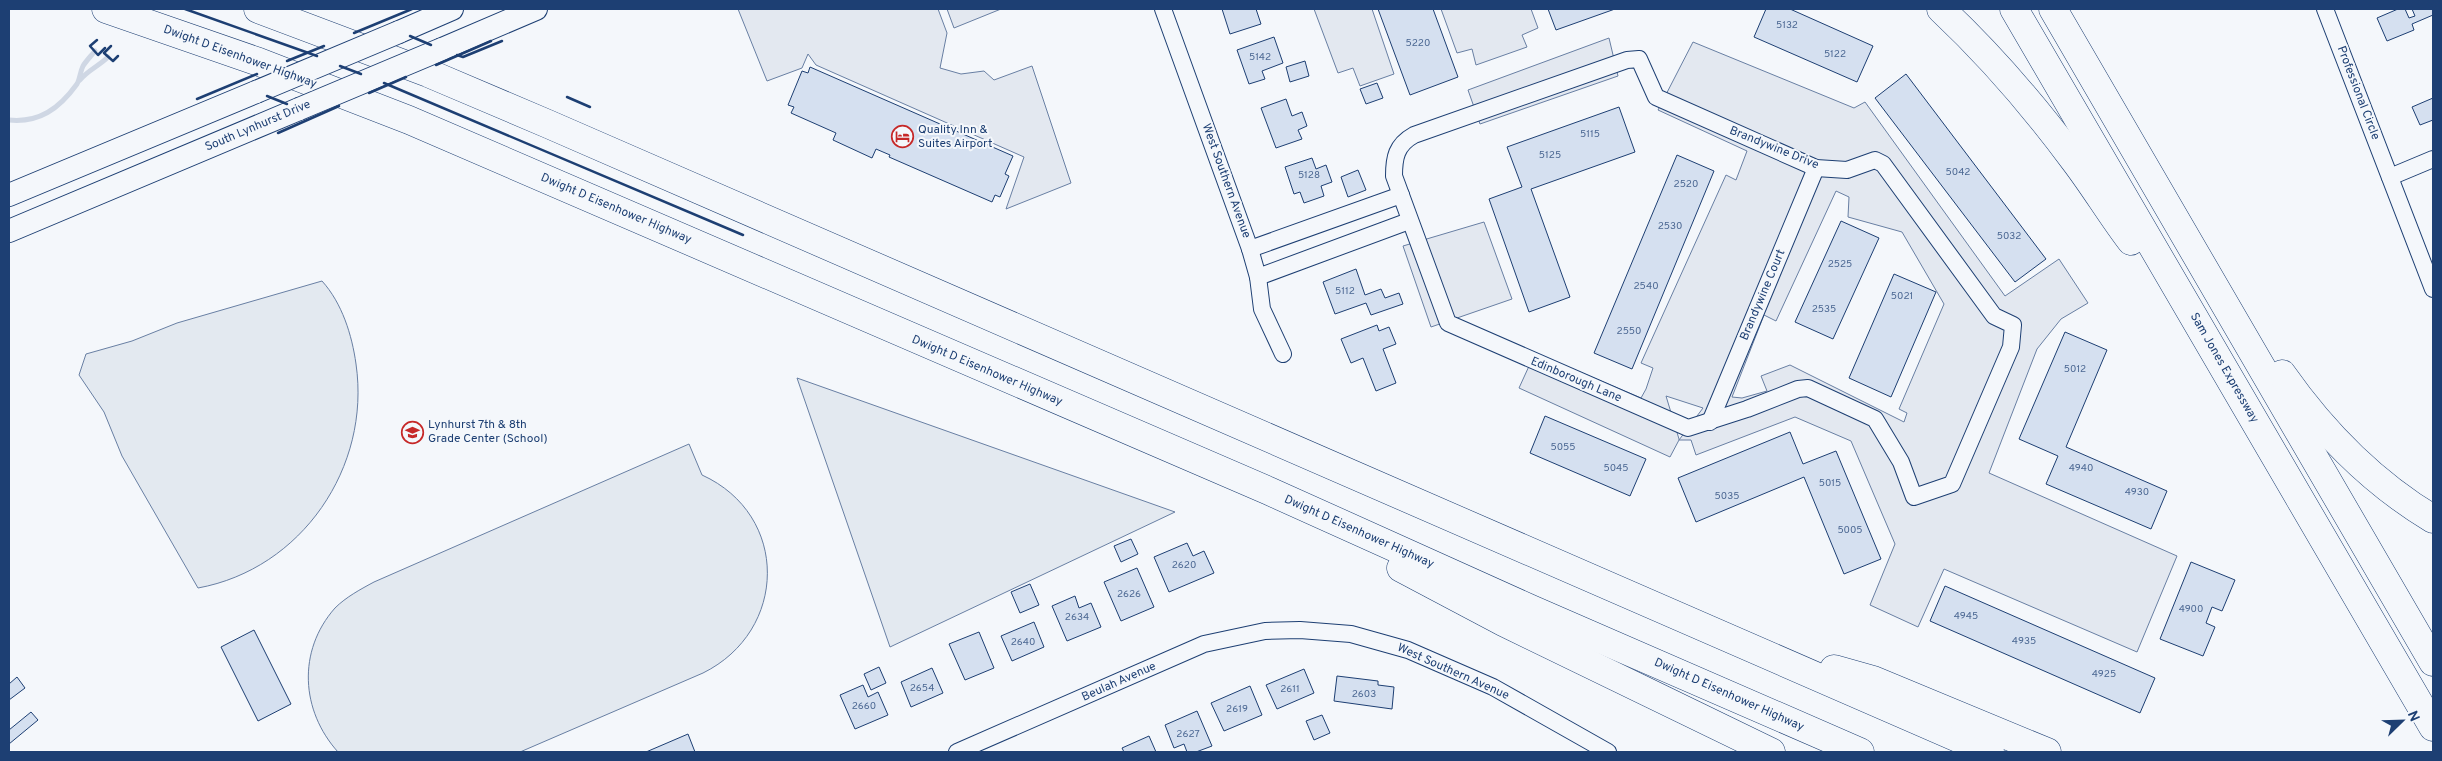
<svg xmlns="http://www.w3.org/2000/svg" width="2442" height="761" font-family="Overpass,sans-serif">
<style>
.green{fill:#e3e9f0;stroke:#687fa3}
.parking{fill:#e3e8f0;stroke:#687fa3;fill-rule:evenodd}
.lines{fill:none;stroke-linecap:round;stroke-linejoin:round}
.stream{stroke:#cfd7e4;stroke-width:5}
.building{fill:#d5e0f0;stroke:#1d3f73}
.minor-casing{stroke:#1d3f73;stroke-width:18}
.secondary-casing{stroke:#1d3f73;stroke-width:24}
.motorway-casing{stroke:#1d3f73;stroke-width:29}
.minor{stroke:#f4f7fb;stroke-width:16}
.secondary{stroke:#f4f7fb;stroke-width:22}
.motorway{stroke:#f4f7fb;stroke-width:28}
.secondary-bridge-casing{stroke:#1d3f73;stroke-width:24;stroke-linecap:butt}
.secondary-bridge{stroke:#f4f7fb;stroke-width:22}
.wall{stroke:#1d3f73;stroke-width:2.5}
.labels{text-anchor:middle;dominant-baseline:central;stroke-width:4;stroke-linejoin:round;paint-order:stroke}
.number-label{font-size:10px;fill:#4b6792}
.street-label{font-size:12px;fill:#1d3f73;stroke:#f4f7fb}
.poi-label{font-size:12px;fill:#1d3f73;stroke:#f4f7fb;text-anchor:start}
</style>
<rect width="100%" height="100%" fill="#f4f7fb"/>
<!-- green -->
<g class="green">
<path d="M322,281C342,303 352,335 356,364C371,467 302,569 198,588L122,456L104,412L79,375L86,354L132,341L177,323Z"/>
<path d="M797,378L1175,512L890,647Z"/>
<path d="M689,444L702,475C790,515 788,631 703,673L520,752H338C301,711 297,651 335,608C346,597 361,589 374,582Z"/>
</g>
<!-- parking -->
<g class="parking">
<path d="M738,9H938L947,33L940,68L961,74L984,71L994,80L1032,66L1071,183L1006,209L1024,157L816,65L808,54L802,68L767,81Z"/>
<path d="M947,9H1001L954,28Z"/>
<path d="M1314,9H1372L1394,74L1360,86L1353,68L1338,73Z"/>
<path d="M1441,9H1531L1538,28L1522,35L1527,47L1476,65L1472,49L1457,53Z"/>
<path d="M1609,38L1618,76L1480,124L1468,90Z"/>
<path d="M1693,42L1854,108L1865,102L2005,296L2059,259L2088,303L2061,319L2037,349L1989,473L2177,556L2137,652L1944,569L1918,627L1870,605L1895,544L1851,441L1795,417L1696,455L1691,440H1679L1670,457L1519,388L1535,353L1641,398L1646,389L1653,368L1641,363L1726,175L1736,180L1747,151L1658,110ZM1836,191L1849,197L1848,217L1902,232L1944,304L1899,409L1907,413L1904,422L1790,365L1761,376L1767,391L1742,398L1732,397L1764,315L1776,321ZM1666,396L1703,408L1679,440V439Z"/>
<path d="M1484,222L1512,299L1431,327L1403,246Z"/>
</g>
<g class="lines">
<!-- stream -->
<g class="stream">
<path d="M80,80C88,70 99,66 108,57"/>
<path d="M9,120C39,123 59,109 77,84C80,79 80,72 83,66C86,61 91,56 95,51"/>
</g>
</g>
<!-- building -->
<g class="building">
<path d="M1222,9H1256L1261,24L1230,34Z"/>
<path d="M1378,9H1433L1458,77L1410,95Z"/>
<path d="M1548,9H1615L1556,30Z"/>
<path d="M1766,9H1790L1873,46L1857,82L1754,37Z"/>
<path d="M2398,9H2405L2409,18L2415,16L2412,9H2433V15L2412,24L2414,30L2387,41L2377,18Z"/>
<path d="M1274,37L1283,63L1262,71L1265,79L1249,84L1237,50Z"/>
<path d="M1305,61L1309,76L1290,82L1286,67Z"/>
<path d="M810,67L1013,156L1005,174L1009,176L1000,197L995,195L992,202L889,157L890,155L876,149L872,158L833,140L836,133L791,113L794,107L788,105L802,71L808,73Z"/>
<path d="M1906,74L2046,259L2015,282L1875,98Z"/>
<path d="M1377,83L1383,98L1366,104L1360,89Z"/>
<path d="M2433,98V120L2420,125L2412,107Z"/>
<path d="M1286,99L1292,116L1302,112L1307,126L1298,130L1302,139L1276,148L1261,108Z"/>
<path d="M1619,107L1635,152L1531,189L1570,297L1529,312L1489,199L1522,187L1507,147Z"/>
<path d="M1677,155L1714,171L1632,369L1594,353Z"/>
<path d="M1312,158L1316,169L1326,165L1332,182L1321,186L1324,196L1304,203L1300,192L1294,194L1285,167Z"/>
<path d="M1358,170L1366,190L1348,197L1341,177Z"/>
<path d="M1841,221L1879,238L1833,339L1795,322Z"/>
<path d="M1356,269L1365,295L1381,289L1385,298L1399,293L1403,304L1371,315L1366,303L1335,314L1323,282Z"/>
<path d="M1894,274L1936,292L1891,397L1849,378Z"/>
<path d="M1377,325L1379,331L1389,327L1396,344L1383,349L1396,383L1376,391L1363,358L1351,363L1341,339Z"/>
<path d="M2065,332L2107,350L2066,447L2167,491L2151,529L2046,484L2058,456L2019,439Z"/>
<path d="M1545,416L1646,459L1630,496L1530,453Z"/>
<path d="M1790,432L1803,464L1836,451L1881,559L1844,574L1804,477L1696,522L1678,478Z"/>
<path d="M1131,539L1138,554L1121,562L1114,546Z"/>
<path d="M1187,543L1193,556L1204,551L1214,573L1169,592L1154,557Z"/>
<path d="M2191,562L2235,580L2222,611L2212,607L2206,623L2215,627L2203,656L2160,639Z"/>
<path d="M1137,568L1154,607L1121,621L1104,582Z"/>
<path d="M1030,584L1039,605L1020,613L1011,592Z"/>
<path d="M1945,586L2155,678L2140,713L1930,621Z"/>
<path d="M1075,596L1079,608L1091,603L1101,627L1067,641L1052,606Z"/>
<path d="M1034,622L1044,647L1012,661L1001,636Z"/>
<path d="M254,630L291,704L258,721L221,647Z"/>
<path d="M979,632L994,668L965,680L949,644Z"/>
<path d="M879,667L886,683L871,690L864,674Z"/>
<path d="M932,668L943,693L911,707L901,682Z"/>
<path d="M1304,669L1314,693L1277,709L1266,685Z"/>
<path d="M1337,676L1378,681V685L1394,687L1392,709L1334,701Z"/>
<path d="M17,677L25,688L9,700V684Z"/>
<path d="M863,685L868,697L878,692L888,715L855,729L840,695Z"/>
<path d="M1250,686L1262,715L1224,731L1211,703Z"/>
<path d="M1197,711L1212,746L1196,752H1187L1184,744L1174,748L1165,725Z"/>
<path d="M31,712L38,720L9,744V730Z"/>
<path d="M1322,715L1330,733L1314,740L1306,721Z"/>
<path d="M688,734L695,752H646Z"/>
<path d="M1149,736L1156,752H1124L1122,748Z"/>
</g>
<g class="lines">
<defs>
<g id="minor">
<path d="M1163,9L1250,249L1258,277L1262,309L1283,354"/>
<path d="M2325,9L2433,289"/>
<path d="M1639,59L1656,97L1816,168L1847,170L1875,160L1883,164L1994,316L2013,325L2011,347L1952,484L1914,497L1901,462L1875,419L1808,388L1798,389L1747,409L1688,428L1448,323L1394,176C1394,158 1396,145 1414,135L1627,60Z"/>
<path d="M2390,177L2433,159"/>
<path d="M1250,249L1401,195"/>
<path d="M1258,277L1409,221"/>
<path d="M1710,422L1816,168"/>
<path d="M957,752L1204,644L1265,631L1300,630L1351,634L1408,650L1493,687L1608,752"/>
</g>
<g id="secondary">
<path d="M399,32L452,9"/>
<path d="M442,49L536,9"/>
<path d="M9,195L256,92"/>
<path d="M9,231L299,109"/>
</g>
<g id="motorway">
<path d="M106,9L259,62L409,120L1269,491L1531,609L1860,752"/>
<path d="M258,9L428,73L548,124L1990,752"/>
<path d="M1941,9C1990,55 2034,106 2074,160C2094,186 2111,215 2131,241"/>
<path d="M2014,9L2433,727"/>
<path d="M2053,9L2433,662"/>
<path d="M2282,374C2322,431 2373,483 2433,519"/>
<path d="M1401,568L1503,622L1771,752"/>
<path d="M1834,669L1873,680L2047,752"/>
</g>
</defs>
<!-- minor casing -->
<use href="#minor" class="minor-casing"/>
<!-- secondary casing -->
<use href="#secondary" class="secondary-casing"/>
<!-- motorway casing -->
<use href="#motorway" class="motorway-casing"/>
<!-- minor -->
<use href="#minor" class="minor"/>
<!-- secondary -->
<use href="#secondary" class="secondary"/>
<!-- motorway -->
<use href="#motorway" class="motorway"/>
<defs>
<g id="secondary-bridge">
<path d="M256,92L399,32"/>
<path d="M299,109L442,49"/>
</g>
</defs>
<!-- secondary-bridge casing -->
<use href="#secondary-bridge" class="secondary-bridge-casing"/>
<!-- secondary-bridge -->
<use href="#secondary-bridge" class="secondary-bridge"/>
<!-- wall -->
<g class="wall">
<path d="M185,9L317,56"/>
<path d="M354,33L412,9"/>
<path d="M410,36L431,45"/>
<path d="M97,40L90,46L98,55L105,48"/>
<path d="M111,46L104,53L113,61L118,56"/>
<path d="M457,55L463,57L502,41"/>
<path d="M287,61L324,46"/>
<path d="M436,65L491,41"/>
<path d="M340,66L361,74"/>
<path d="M384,83L743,235"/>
<path d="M369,93L406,77"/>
<path d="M267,96L287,104"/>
<path d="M567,97L590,107"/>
<path d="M197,99L257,74"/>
<path d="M278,133L339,106"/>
</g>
</g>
<!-- icons -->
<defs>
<symbol id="hotel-ring" viewBox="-11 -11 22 22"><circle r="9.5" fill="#f4f7fb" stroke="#c62828" stroke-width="1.5"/><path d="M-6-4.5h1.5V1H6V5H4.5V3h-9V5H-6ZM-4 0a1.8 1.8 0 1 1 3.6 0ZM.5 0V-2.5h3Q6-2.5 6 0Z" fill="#c62828"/></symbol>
<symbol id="school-ring" viewBox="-11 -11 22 22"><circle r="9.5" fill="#f4f7fb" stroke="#c62828" stroke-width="1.5"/><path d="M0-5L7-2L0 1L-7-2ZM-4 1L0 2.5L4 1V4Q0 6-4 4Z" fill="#c62828"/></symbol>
</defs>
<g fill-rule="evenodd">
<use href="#hotel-ring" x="890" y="124" width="25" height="25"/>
<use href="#school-ring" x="400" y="420" width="25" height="25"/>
</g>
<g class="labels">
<!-- number labels -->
<g class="number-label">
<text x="1787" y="25">5132</text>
<text x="1418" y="43">5220</text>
<text x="1835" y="54">5122</text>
<text x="1260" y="57">5142</text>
<text x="1590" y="134">5115</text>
<text x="1550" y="155">5125</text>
<text x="1958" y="172">5042</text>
<text x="1309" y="175">5128</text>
<text x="1686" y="184">2520</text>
<text x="1670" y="226">2530</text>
<text x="2009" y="236">5032</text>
<text x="1840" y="264">2525</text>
<text x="1646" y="286">2540</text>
<text x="1345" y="291">5112</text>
<text x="1902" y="296">5021</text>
<text x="1824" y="309">2535</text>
<text x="1629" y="331">2550</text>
<text x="2075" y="369">5012</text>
<text x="1563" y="447">5055</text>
<text x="1616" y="468">5045</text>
<text x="2081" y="468">4940</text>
<text x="1830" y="483">5015</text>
<text x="2137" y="492">4930</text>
<text x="1727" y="496">5035</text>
<text x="1850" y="530">5005</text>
<text x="1184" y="565">2620</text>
<text x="1129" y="594">2626</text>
<text x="2191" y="609">4900</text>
<text x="1966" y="616">4945</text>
<text x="1077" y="617">2634</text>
<text x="2024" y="641">4935</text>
<text x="1023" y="642">2640</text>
<text x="2104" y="674">4925</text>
<text x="922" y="688">2654</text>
<text x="1290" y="689">2611</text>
<text x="1364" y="694">2603</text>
<text x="864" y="706">2660</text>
<text x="1237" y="709">2619</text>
<text x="1188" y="734">2627</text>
</g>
<!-- street labels -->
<g class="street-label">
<text transform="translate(240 57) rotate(20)">Dwight D Eisenhower Highway</text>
<text transform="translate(2358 93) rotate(69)">Professional Circle</text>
<text transform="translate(258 126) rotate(-23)">South Lynhurst Drive</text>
<text transform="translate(1774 148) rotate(22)">Brandywine Drive</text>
<text transform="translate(1226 181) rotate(70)">West Southern Avenue</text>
<text transform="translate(616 209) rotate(23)">Dwight D Eisenhower Highway</text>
<text transform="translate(1763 295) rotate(-67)">Brandywine Court</text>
<text transform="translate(2224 368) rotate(60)">Sam Jones Expressway</text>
<text transform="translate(987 371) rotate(23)">Dwight D Eisenhower Highway</text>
<text transform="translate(1576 380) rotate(23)">Edinborough Lane</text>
<text transform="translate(1359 532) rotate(24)">Dwight D Eisenhower Highway</text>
<text transform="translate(1453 672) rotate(24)">West Southern Avenue</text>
<text transform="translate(1119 682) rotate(-24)">Beulah Avenue</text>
<text transform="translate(1729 695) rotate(24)">Dwight D Eisenhower Highway</text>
</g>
<!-- poi labels -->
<g class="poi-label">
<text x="918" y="130">Quality Inn &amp;<tspan x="918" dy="14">Suites Airport</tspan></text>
<text x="428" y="425">Lynhurst 7th &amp; 8th<tspan x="428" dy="14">Grade Center (School)</tspan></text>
</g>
</g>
<!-- border -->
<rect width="2442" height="761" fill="none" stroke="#1d3f73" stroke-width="20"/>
<!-- north arrow -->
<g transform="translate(2402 721) rotate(67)" stroke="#f4f7fb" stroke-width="4" paint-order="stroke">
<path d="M0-4L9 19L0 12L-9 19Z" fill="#1d3f73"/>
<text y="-8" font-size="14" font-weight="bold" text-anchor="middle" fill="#1d3f73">N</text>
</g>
</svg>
